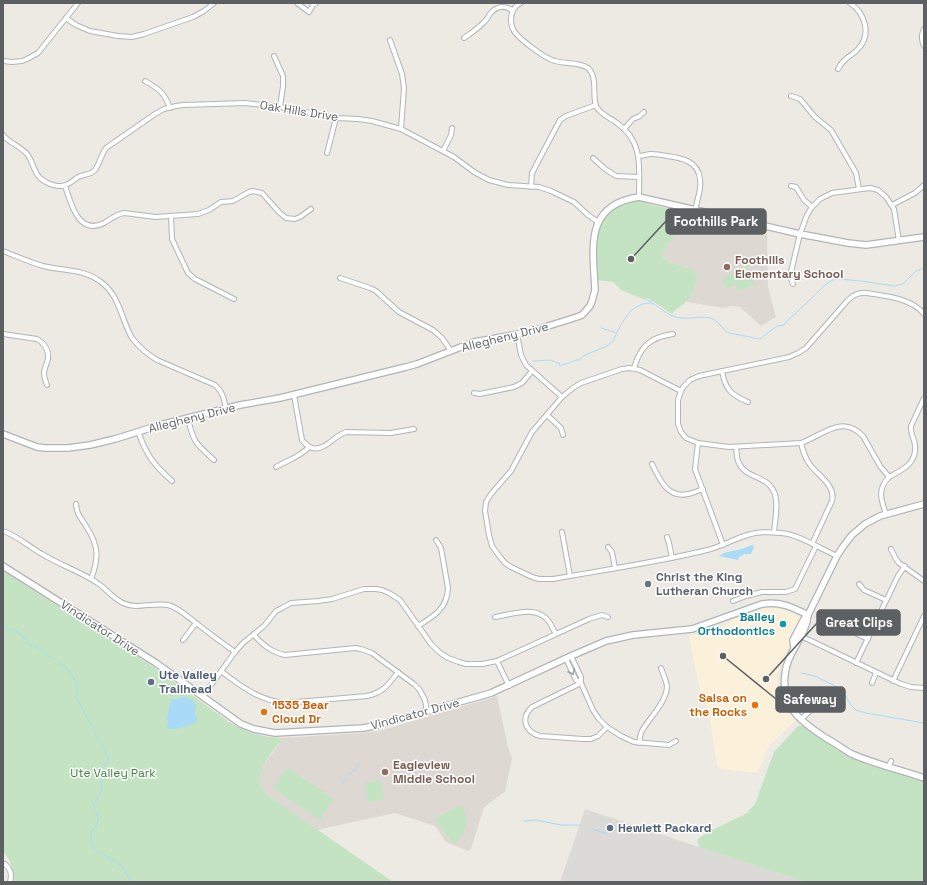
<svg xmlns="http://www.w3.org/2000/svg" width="927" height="885" font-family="'Space Grotesk',sans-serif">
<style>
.commercial{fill:#fbf1db}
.industrial{fill:#dcdad6}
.education{fill:#ddd9d2}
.green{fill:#c4e3c2}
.water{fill:#a9dbf8}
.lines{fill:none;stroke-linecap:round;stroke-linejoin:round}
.stream{stroke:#a9dbf8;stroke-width:1}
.street-casing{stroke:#b1b4b8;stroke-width:6}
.secondary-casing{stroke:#b0b4b8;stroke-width:8}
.street{stroke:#fff;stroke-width:4}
.secondary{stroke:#fff;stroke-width:5.5}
.oneway{stroke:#9da0a1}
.education-dot{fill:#8d6e63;stroke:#fff;stroke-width:1.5}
.worship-dot{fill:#6b7280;stroke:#fff;stroke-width:1.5}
.culture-dot{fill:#0f9aa8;stroke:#fff;stroke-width:1.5}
.service-dot{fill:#5c6f8a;stroke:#fff;stroke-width:1.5}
.food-dot{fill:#e8710a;stroke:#fff;stroke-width:1.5}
.labels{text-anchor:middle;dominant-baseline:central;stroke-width:3;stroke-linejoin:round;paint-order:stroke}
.street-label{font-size:12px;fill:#5c6063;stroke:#fff}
.education-label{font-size:12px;font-weight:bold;fill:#785e54;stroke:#fff;text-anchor:start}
.worship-label{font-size:12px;font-weight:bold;fill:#5b616d;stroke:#fff;text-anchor:start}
.culture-label{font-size:12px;font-weight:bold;fill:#0d838f;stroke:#fff;text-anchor:end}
.service-label{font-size:12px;font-weight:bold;fill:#4e5e75;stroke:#fff;text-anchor:start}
.food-label{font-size:12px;font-weight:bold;fill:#c56008;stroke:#fff;text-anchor:end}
.park-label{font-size:12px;fill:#3d823c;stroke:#fff}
.leader{fill:none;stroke:#5c6063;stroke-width:1.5}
.callout-dot{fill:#5c6063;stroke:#fff;stroke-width:1.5}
.callout{fill:#5c6063;stroke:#5c6063;stroke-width:1.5}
.callout-label{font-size:13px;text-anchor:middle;font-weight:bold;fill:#fff}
</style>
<rect width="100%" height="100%" fill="#edeae4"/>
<!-- commercial -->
<path class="commercial" d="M764,608L781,609L800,617L801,619V621L780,665L777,675L778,687L783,701L786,709L795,721L774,741L767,749L758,773L720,769L717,766L710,719L708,709L701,695L699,686L689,636L727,624L734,619L759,610Z"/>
<!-- industrial -->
<path class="industrial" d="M585,809L699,847L805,882H560Z"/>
<!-- education -->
<g class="education">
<path d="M681,210L767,230L768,287L776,317L761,326L740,307L731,306L724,308L687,302L686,301L695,287L696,276L694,270L666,261L663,257V252L667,248V242L670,243L676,234L673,232L671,229V223L673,218Z"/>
<path d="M497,696L508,747L512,758L505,792L484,807L471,849L469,851L446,842L435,826L395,813L317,830L270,797L266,794L261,787L259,778L261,769L283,738L360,733L379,731Z"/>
</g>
<!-- green -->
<g class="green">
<path d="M635,201C640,201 646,200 649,204L673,210L677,208L681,210C674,216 664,227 676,234L670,243L667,242V248L663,252V257L666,261L694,270C700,281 692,296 684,304C679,307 675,310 672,314C663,309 657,303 647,298L646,300L621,290L613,282L598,280C597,253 590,220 620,205C624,203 630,202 635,201Z"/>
<path d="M747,267L755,284L739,291L736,285L726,289L721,279Z"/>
<path d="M3,571L152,666L229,722C247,732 263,738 283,738C275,749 257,768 260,783C261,787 263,790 266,794L393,882H13C14,870 11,860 3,852Z"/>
<path d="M807,725L852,753L924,778V882H805L699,847L697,840L708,832L747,813L755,804L774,752L798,726Z"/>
<path d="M287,767L334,799L320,820L273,788Z"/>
<path d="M381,780L384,799L368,802L364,783Z"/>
<path d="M461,805C470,819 467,836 453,844L436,821L438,817Z"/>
</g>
<!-- water -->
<g class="water">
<path d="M751,545L754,546V547L751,554H744L739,557L738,560L719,556C726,551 734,551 742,549C745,548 749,546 751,545Z"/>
<path d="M184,697L192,700L196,705L195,711L197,720L195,723C186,725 174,732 167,728L168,721L167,717L171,700Z"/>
</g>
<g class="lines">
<!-- stream -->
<g class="stream">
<path d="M647,300L652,302"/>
<path d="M601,328L617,333"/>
<path d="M533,361L550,360L552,361H554L556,363H559L560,366C563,365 573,362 576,360H580L583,356L607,346L613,341C621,324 630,302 652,303C662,309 670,318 682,318C692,319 703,315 713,319C720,322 722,330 729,333L760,339L777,326L784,325L787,321L797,312L824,286L832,280L840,279L861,281L895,286L903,284L916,271L924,268"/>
<path d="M3,621L4,623L3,626C7,630 11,629 16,631C22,634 27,640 30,646H36L54,660"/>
<path d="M59,663L70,671L77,684V699L86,716L95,730L96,737L100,740L107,754L108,760L102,770L101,777L102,791L94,804L98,819L96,826L91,833V836L92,845L96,850L107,857L116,861L118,864L122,866L126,872L128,877L133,882"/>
<path d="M801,673L815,676L839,688L843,692L851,705L856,710L866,713L924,723"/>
<path d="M342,784L349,774L357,768L359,763"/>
<path d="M524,821L536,820L561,825H580"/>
<path d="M592,829L607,834"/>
</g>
<defs>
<g id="street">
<path d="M297,3L309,12L313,5L316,3"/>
<path d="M521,3C514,6 511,12 511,20C511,24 512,28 514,31C520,40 546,59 555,61C565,64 580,62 588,68C598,77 592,94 596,106C601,115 609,117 617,123C644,142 639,168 639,197"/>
<path d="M66,18L76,25L90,31L118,36L132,37L144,34L193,17L204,11L214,3"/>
<path d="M924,29C921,35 921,40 924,46"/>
<path d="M464,38C471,33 479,28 484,22C487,20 488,16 490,14C496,6 504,5 512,10"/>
<path d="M390,40L402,74L404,88L401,129"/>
<path d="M274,56L283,76V86L280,107"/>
<path d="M3,61L12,62L22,61L27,59L38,53L78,3"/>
<path d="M838,69C840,65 842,62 846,59C850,55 855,53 858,49C872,35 865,13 850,3"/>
<path d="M145,81C159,89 164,92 170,108"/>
<path d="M791,96L800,99L815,117L831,130L856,173L859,189"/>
<path d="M624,129L633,119L640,116L644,112"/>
<path d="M3,135C9,143 20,146 27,154C33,161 33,171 40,178C47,184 60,189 68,184C72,182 75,179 78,177C84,174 91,175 95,170C100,163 101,155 106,148L155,114L164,109L176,106L183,105L245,103L280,107L336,118L358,119L372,121L401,129L454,157L474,172L489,180L508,185L539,187L551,191L574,202L588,215L598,222"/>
<path d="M443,151L451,135L452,128"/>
<path d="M327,153L336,118"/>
<path d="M639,156C643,156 647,154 651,154C656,154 662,155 667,156C682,158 698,161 700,179C702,189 697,200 695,210"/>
<path d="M593,158L605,169L616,176L639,177"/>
<path d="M65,186C71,203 78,236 104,223C111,219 116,214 124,213L156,217L198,214L209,210L221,202L233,201L249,192L253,191L257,192L262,193L279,212L286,218L295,219L300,217L311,209"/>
<path d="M791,186L796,187L804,200L812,207"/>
<path d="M531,187L532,173L560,120L566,116L596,105"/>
<path d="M892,205L915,193L924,185"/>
<path d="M171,216L172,239L188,273L195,279L234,299"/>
<path d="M3,251C16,256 29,262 43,266C63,271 85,269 101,282C120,296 121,319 132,338C139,347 147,354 157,360L215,385C223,392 224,399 226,409"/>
<path d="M340,278L370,288L376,291L399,312L433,330L442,338L451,351"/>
<path d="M793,284L790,276L800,234L807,215L812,207L820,199L832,193L870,188L878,190L886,197L894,209L899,241"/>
<path d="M924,314C912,298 885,296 867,293C859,292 853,295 848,300L806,348L798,353L789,357L699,376L690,380L684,386L681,391L678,400V424L681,432L686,438L698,443L729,447L801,443C823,435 842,414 863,436L880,466L889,477C902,470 917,464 915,445C914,438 910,433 911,426L924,398"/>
<path d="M3,334L37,339C44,343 49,350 48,359C47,363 45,367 44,372C44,376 45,380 47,385"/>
<path d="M517,334L521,355L526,365L562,397"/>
<path d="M634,368C640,347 650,337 673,334"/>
<path d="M722,371C725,389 731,395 748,402"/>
<path d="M681,391L640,370L630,368L622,369L581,383L573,388L562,397L532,432L511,471L491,494L486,502L485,511L489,535L492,546L500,557L505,563L511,567L532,577L539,579H553C603,570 653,563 703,551C720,548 734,538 751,534C761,531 771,532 781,533C798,534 821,549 837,556"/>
<path d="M474,393L480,394L514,387L522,383L532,371"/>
<path d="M294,395L302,440C305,444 307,446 312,448C326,451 333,436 346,432L391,433L414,429"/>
<path d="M547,415L561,428L563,435"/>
<path d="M188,418C193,442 196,444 214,460"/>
<path d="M138,431C146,455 154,465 172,481"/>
<path d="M698,443L695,469L723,545"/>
<path d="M801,443C803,451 805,459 811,466C819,476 836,486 832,501L812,544"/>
<path d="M736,447C737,452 736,458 739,463C746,479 767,475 774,492C779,502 775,521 774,532"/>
<path d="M652,464C659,478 667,499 688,494C693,493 698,491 703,489"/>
<path d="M276,467C288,460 300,457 309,447"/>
<path d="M76,504C77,515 81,518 86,526C99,546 99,558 91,579"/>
<path d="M886,514C881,500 877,489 889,477"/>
<path d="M3,531C18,536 29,547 42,554C60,565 79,571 96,582C106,588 112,598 123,603C137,610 153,602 168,605C179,608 187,616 196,623C209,633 222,643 235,652"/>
<path d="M562,532L570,576"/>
<path d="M667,537L669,543L672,558"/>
<path d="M608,547L612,552L615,568"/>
<path d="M891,549L896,559L899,563L924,581"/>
<path d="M859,584L864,590L886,600"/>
<path d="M733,601L746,596L762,592H786L795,589L816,546"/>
<path d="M495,617C513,614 538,604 550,623C552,627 554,631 556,634"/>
<path d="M838,625L868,639"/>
<path d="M418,626C434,616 447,609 448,588L441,548L436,540"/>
<path d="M254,635C263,645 271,652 285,655L355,648L361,649L372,653L415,685L419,689L425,700L427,712"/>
<path d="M801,636L901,684L911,687L924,688"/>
<path d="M183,640L196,623"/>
<path d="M571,656L581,677V683L593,710L599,719L607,727L621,736L634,742L669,745L676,741"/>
<path d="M566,659L576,680L581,683"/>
<path d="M497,661L509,686"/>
<path d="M856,663L898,576L905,566"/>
<path d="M221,671C240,686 261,701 285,703L367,696C384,692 388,685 398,672"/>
<path d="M893,681L924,616"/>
<path d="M581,683L532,707C520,718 525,732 540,736L583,739H591L598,736L607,727"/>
<path d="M872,683L876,673"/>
<path d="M203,696L235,652L243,643L264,626L276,611L282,608L291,603L318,601L332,599L364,589H376L382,590L389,593L400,600L431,644L439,652L448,658L459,662L466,664H482L497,661L589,619L602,615L608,617"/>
<path d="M800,720L810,711"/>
<path d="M639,743C640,739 640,734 642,731C649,718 667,702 667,686C666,680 663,674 661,668"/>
<path d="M889,766L891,761"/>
<path d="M5,864C11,870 12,874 10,882"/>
</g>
<g id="secondary">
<path d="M3,434L37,447L45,448H68L90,445L115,439L160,425L240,405L280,398L406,367L417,364L474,342L529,332L577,317L582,315L590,306L592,301L595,290C593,247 584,205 639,197L800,234L848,243L866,245L924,237"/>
<path d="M3,566L156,663L241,724L254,729L275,733L363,728L379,725L491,693L571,656L606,641L633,635L692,629L762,604C780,601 792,607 808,615"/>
<path d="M808,615C806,637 787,652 785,674C781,707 801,722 826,738C835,743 843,749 852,754C874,764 901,770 924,778"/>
<path d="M794,647L793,640L804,619L808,615L837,556L842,548L852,535L865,524L880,516L924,504"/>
</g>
</defs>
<!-- street casing -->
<use href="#street" class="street-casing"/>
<!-- secondary casing -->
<use href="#secondary" class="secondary-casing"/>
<!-- street -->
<use href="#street" class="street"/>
<!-- secondary -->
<use href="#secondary" class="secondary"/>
</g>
<!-- one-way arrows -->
<defs><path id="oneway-chevron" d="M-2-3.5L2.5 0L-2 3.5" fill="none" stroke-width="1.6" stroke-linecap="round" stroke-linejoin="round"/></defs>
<use class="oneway" href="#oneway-chevron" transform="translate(572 672) rotate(64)"/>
<!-- markers -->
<g class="education-dot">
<circle cx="727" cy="267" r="4"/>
<circle cx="385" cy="772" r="4"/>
</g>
<circle class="worship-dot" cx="648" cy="584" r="4"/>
<circle class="culture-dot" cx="783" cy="624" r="4"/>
<g class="service-dot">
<circle cx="151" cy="682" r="4"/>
<circle cx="610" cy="828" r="4"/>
</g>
<g class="food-dot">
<circle cx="755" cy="705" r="4"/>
<circle cx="264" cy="712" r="4"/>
</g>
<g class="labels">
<!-- street labels -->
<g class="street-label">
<text transform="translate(299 111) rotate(9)">Oak Hills Drive</text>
<text transform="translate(505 337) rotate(-14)">Allegheny Drive</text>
<text transform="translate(192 418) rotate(-14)">Allegheny Drive</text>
<text transform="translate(100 628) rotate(33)">Vindicator Drive</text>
<text transform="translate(415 714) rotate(-15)">Vindicator Drive</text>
</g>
<!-- education labels -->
<g class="education-label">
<text x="735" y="260">Foothills<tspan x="735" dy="14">Elementary School</tspan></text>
<text x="393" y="765">Eagleview<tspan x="393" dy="14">Middle School</tspan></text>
</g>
<!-- worship labels -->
<g class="worship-label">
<text x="656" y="577">Christ the King<tspan x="656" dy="14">Lutheran Church</tspan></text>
</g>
<!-- culture labels -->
<g class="culture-label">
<text x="775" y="617">Bailey<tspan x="775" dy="14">Orthodontics</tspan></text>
</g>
<!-- service labels -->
<g class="service-label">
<text x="159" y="675">Ute Valley<tspan x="159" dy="14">Trailhead</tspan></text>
<text x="618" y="828">Hewlett Packard</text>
</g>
<!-- food labels -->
<g class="food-label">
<text x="747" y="698">Salsa on<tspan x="747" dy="14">the Rocks</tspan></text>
<text x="272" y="705" text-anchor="start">1535 Bear<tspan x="272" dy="14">Cloud Dr</tspan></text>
</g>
<!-- park labels -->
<g class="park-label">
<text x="113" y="773">Ute Valley Park</text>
</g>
</g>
<!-- callouts -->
<path class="leader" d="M631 259L666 221M766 679L817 623M723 656L776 699"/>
<g class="callout-dot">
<circle cx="631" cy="259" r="4"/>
<circle cx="766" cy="679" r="4"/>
<circle cx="723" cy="656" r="4"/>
</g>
<g class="callout">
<rect x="666" y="209" width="100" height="25" rx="4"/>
<rect x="817" y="610" width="83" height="25" rx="4"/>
<rect x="776" y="687" width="69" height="25" rx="4"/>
</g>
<g class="callout-label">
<text x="716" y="226">Foothills Park</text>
<text x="859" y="627">Great Clips</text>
<text x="810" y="704">Safeway</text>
</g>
<!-- border -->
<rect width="927" height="885" fill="none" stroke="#5c6063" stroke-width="8"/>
</svg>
